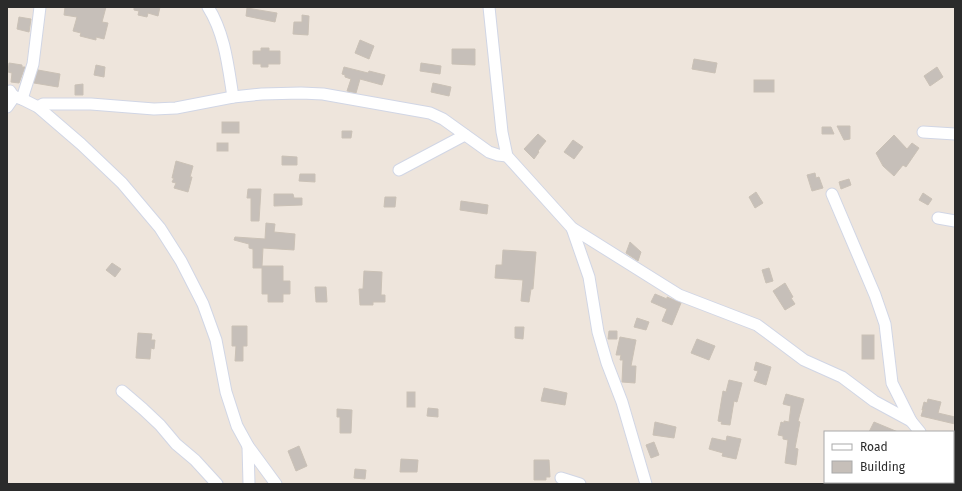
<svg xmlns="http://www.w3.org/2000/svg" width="962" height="491" font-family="'Fira Sans',sans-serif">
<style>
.building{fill:#c6bfb9;stroke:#cac1b6}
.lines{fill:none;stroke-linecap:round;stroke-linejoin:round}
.minor-casing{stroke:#d1d6e5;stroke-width:13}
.minor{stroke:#fff;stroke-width:11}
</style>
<rect width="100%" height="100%" fill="#eee5dc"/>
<!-- building -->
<g class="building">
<path d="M65,7H106L102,22L108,23L104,39L96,37V40L80,36L81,33L73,31L77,17L64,15Z"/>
<path d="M134,7H160L158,16L148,13L147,17L138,15L139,11L134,10Z"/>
<path d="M247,8L277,13L275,22L246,16Z"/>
<path d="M302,15L309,16L308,35L293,34L294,22H302Z"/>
<path d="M19,17L31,19L29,32L17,29Z"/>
<path d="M360,40L374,46L369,59L355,53Z"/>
<path d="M261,48H269V51H280V64H268V67H261V64H253V51H261Z"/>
<path d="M452,49H475V65L452,64Z"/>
<path d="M694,59L717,63L715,73L692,69Z"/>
<path d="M9,63L22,65V67H25L19,83L11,82L12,73L8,72Z"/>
<path d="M421,63L441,66L440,74L420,71Z"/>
<path d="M96,65L105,67L104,77L94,75Z"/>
<path d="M344,67L368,73L369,71L385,75L382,85L360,79L356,93L347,91L351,79L345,77V75L342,74Z"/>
<path d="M937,67L943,77L930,86L924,76Z"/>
<path d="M38,70L60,74L58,87L34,83Z"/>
<rect x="754" y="80" width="20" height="12"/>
<path d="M433,83L451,87L449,96L431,92Z"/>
<path d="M83,84V95H75V85Z"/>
<rect x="222" y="122" width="17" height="11"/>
<path d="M837,126H850V139L844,140Z"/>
<path d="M822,127H831L834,134H822Z"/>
<path d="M342,131H352L351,138H342Z"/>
<path d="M538,134L546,141L538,151L539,152L534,159L524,149Z"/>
<path d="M894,135L907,149L912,143L919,148L906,167L903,165L894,176L883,166L876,153Z"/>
<path d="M573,140L583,147L574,159L564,152Z"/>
<rect x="217" y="143" width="11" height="8"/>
<path d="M282,156L297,157V165H282Z"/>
<path d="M176,161L193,166L190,177H192L188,192L174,188L176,183L172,182L174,178H172Z"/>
<path d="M815,173L816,178L819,177L823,188L812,191L807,175Z"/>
<path d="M300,174H315V182L299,181Z"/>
<path d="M849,179L851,185L841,189L839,182Z"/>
<path d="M248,189H261L259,221H251V198H247Z"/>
<path d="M756,192L763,203L755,208L749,197Z"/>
<path d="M923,193L932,199L928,205L919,200Z"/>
<path d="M274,194H293L294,198H302V205L274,206Z"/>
<path d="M385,197H396L395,207H384Z"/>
<path d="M461,201L488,205L487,214L460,210Z"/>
<path d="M266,223L275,224L274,232L295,234L294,250L263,248L262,266H283V281H290V294H283V302H268V294H262V268H253V249L249,248V244L234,240L235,237L265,239Z"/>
<path d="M630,242L641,252L638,261L626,253Z"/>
<path d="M503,250L536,252L533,289H531L529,302L521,301L523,280L495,278L496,265H502Z"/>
<path d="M112,263L121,269L115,277L106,270Z"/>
<path d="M769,268L773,281L766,283L762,270Z"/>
<path d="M364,271L382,272L381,295H385V302H373V305H360L359,289H363Z"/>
<path d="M785,283L793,297L791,298L795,304L785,310L773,291Z"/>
<path d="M315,287H326L327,302H316Z"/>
<path d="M655,294L667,299V297L681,303L672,325L662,321L667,309L651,302Z"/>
<path d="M637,318L649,322L646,330L634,327Z"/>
<path d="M232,326H247V346H243V361H235L236,346H232Z"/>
<path d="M515,327H524L523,339L515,338Z"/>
<path d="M609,331H617V339H608Z"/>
<path d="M138,333L152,334L151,340H155L154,349L151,348L150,359L136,358Z"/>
<rect x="862" y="335" width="12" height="24"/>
<path d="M620,337L636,340L631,366H636L635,383L622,382L623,360H620L621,355H616Z"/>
<path d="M697,339L715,346L709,360L691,353Z"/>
<path d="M756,362L771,367L766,385L754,381L758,371L754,370Z"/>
<path d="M729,380L742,383L737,402L734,401L730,425L721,424L722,422L718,421L723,391L726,392Z"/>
<path d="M544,388L567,393L565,405L541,401Z"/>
<rect x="407" y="392" width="8" height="15"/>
<path d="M786,394L804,399L798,421L800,422L795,448L798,449L796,465L785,463L788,440L783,439V436L778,435L781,422L784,423V421L789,422L791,406L783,404Z"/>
<path d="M928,399L941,402L938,413L955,417V424L921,416L923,410H925H922L924,402L927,403Z"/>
<path d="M428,408L438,409V417L427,416Z"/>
<path d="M337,409L352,410L351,433H340V417H337Z"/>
<path d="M655,422L676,427L674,438L653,435Z"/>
<path d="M874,422L898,432H869Z"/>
<path d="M727,436L741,439L736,459L722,456L723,453L709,449L712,438L726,441Z"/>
<path d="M654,442L659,455L651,458L646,445Z"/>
<path d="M299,446L307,466L296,471L288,451Z"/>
<path d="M401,459L418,460L417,472H400Z"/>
<path d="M534,460H549L550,477H546V480H534Z"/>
<path d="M355,469L366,470L365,479L354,478Z"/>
</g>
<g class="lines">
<defs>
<g id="minor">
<path d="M208,7C225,34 228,66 233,97"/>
<path d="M489,7L502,132L507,156L572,228L679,295L757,325L804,360L842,377L874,401L911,421L920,432"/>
<path d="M7,94L22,99L38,107L81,144L122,183L160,228L181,261L203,304L216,340L226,392L237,426L248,446L276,484"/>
<path d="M22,99L33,64L40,7"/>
<path d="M7,107L14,97L10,91"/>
<path d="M38,107L43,104H91L154,109L176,108L233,97L262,94L301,93L323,94L430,113L443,119L489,152L498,155L507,156"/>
<path d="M923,132L955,134"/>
<path d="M399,170L465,135"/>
<path d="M832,194L875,295L885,324L892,383L911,421"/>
<path d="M938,218L955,221"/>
<path d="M572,228L589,277L598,332L607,363L622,402L646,484"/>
<path d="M122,391L143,409L160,425L176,444L195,460L217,484"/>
<path d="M248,446L249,484"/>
<path d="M561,478L580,484"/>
<path d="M943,482V484"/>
</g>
</defs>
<!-- minor casing -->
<use href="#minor" class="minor-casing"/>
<!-- minor -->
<use href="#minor" class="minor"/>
</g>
<!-- border -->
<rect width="962" height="491" fill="none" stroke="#2b2b2b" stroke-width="16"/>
<!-- legend -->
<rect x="824" y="431" width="130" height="52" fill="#ffffff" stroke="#aaaaaa"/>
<rect x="832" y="444" width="20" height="6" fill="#ffffff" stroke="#aaaaaa"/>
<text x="860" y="451" font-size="12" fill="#2b2b2b">Road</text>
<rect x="832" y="461" width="20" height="12" fill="#c6bfb9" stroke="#aaaaaa"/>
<text x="860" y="471" font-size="12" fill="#2b2b2b">Building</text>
</svg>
